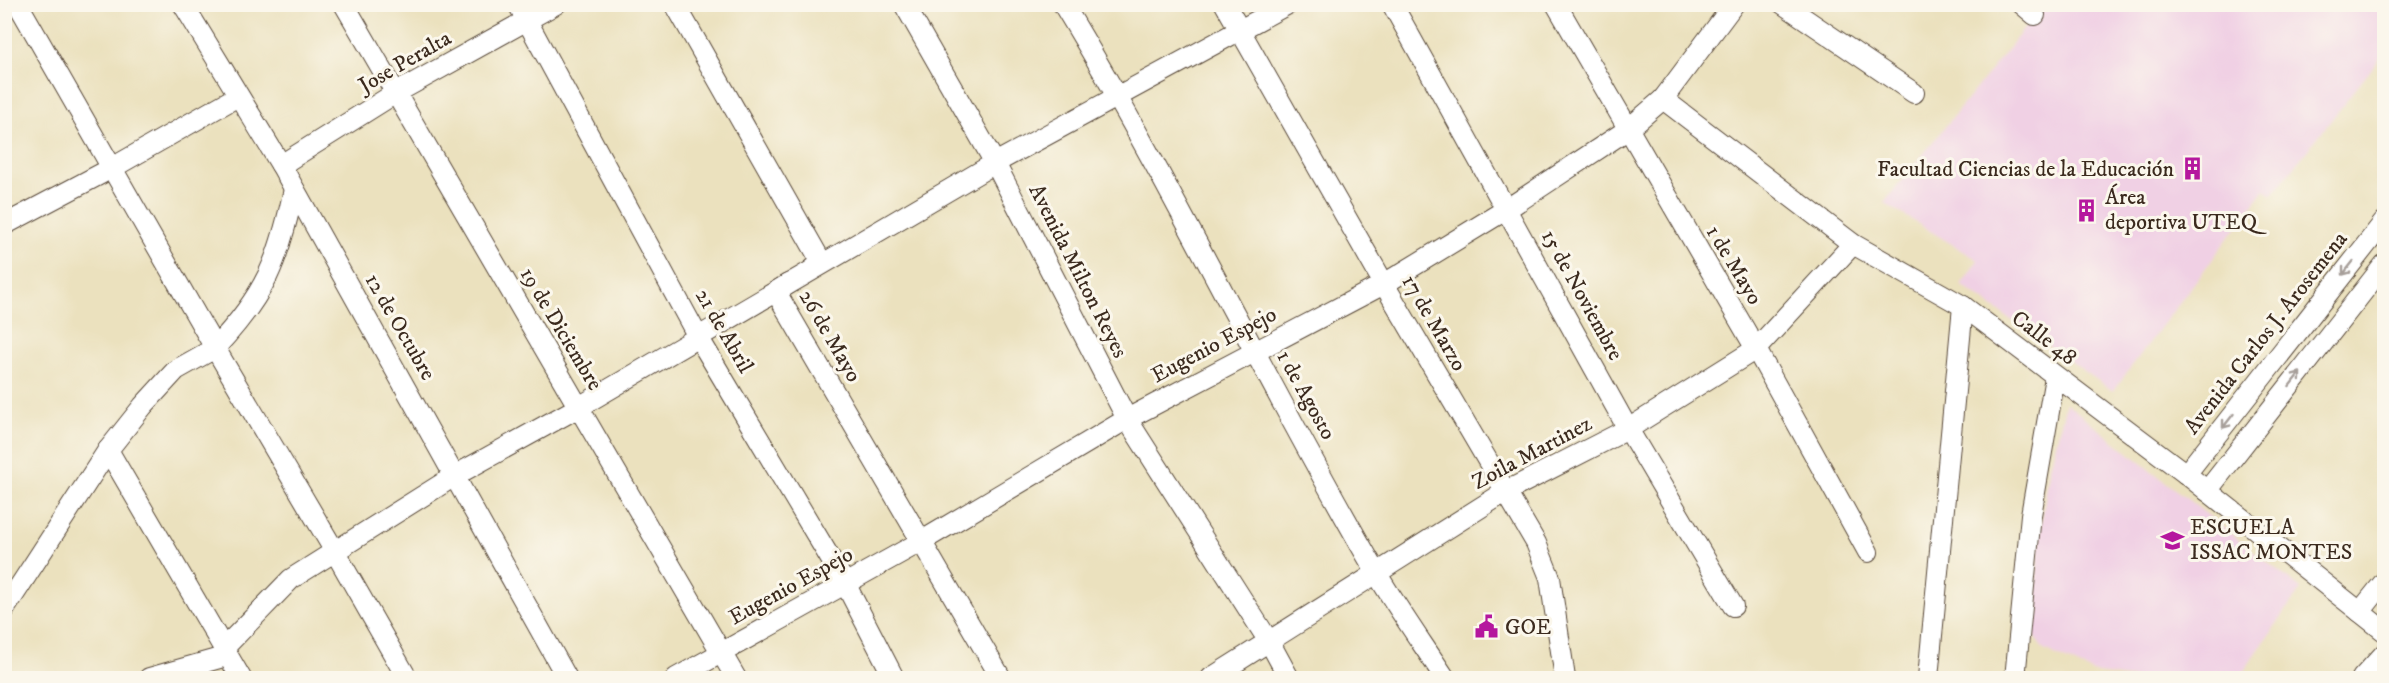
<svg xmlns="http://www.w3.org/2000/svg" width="2389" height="683" font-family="'IM FELL DW Pica',serif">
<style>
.built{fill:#f0d0e4}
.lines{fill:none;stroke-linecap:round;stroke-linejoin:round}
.street-casing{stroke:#554536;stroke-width:22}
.street{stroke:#fff;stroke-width:20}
.oneway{stroke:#a79f9a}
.labels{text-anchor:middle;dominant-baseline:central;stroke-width:6;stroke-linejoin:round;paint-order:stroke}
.street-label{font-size:22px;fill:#3b2a1e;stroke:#fbf7ec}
.poi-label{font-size:22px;fill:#3b2a1e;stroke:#fbf7ec;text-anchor:start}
</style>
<rect width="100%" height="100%" fill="#fbf7ec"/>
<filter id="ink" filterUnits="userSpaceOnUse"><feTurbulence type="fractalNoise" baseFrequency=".0167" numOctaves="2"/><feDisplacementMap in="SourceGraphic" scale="12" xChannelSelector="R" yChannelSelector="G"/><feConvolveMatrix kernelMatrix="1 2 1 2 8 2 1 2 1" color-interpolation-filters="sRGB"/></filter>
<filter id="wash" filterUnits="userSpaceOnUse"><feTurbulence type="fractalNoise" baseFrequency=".008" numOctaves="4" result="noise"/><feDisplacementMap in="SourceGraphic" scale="24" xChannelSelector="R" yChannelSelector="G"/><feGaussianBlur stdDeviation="1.35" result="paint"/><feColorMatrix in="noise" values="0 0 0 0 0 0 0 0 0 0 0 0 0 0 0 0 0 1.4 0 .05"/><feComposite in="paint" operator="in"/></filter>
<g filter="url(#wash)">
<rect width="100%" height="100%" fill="#ebe1be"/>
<!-- built -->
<g class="built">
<path d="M2043,5H2384V53L2272,195L2265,189L2113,391L1961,285L1978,260L1884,203Z"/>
<path d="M2066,403L2301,589L2239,678H2127L2097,674L2044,650L2032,634L2040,533L2049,472Z"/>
</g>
</g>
<g filter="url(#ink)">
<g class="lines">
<defs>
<g id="street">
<path d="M183,4L281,165L567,678"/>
<path d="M344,4L736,678"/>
<path d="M518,4L697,335L845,583L894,678"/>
<path d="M675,4L822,263L813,269"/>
<path d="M904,4L995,163L1127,419L1270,643L1289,678"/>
<path d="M1063,4C1175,189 1267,385 1376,572C1397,608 1422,643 1445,678"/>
<path d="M1225,4L1384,284L1536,543L1550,578L1565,678"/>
<path d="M1392,4L1628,429L1733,606"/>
<path d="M1556,4L1756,349L1868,552"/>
<path d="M1783,4L1914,93"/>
<path d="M2022,4L2035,15"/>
<path d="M1663,99L1853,244L1963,306L2186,474L2384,631"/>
<path d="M281,165L394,94L556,4"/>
<path d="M294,189C279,261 265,295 215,348L334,550L407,678"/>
<path d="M4,225L112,168L238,96"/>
<path d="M788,284L776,292L1001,678"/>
<path d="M108,450L241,678"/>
<path d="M2186,474L2384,222"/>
<path d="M2207,491L2384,265"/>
<path d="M4,610L108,450L143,406L176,370L215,348L18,4"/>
<path d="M2360,612L2384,582"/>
<path d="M223,649L291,579L456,475L579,407L995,163L1288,4"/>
<path d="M149,678L227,656"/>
<path d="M676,678L922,541L1127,419L1384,284L1507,209L1627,130L1663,99L1734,4"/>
<path d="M1211,678L1505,492L1628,429L1756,349L1853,244"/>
<path d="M1928,678L1963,306"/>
<path d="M2015,678L2031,515L2055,377"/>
<path d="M2362,678L2384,654"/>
</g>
</defs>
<!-- street casing -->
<use href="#street" class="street-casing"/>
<!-- street -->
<use href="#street" class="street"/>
</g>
<!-- one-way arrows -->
<defs><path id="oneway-shaft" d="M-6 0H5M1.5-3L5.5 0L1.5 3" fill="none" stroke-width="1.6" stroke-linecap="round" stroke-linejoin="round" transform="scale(1.5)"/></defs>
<g class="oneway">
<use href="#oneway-shaft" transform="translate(2348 268) rotate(128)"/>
<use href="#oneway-shaft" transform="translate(2295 379) rotate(-52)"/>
<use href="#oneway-shaft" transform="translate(2228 421) rotate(128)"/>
</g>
</g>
<!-- icons -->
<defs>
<symbol id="building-bare" viewBox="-9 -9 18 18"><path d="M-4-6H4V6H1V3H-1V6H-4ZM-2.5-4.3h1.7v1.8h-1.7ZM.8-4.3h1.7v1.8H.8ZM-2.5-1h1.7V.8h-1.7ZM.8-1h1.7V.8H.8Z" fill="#b5179e" stroke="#fbf7ec" stroke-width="2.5" paint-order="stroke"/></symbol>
<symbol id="school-bare" viewBox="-9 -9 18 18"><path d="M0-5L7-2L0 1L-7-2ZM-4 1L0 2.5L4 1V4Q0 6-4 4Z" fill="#b5179e" stroke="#fbf7ec" stroke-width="2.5" paint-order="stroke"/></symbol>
<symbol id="civic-bare" viewBox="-9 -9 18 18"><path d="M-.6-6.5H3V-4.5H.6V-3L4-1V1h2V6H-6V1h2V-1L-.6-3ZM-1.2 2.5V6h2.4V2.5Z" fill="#b5179e" stroke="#fbf7ec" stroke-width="2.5" paint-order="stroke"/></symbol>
</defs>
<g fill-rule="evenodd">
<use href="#building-bare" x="2176" y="152" width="33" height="33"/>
<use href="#building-bare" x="2070" y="194" width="33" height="33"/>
<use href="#school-bare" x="2156" y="524" width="33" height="33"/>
<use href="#civic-bare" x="1470" y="610" width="33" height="33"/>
</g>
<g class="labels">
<!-- street labels -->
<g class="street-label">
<text transform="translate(405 62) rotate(-30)">Jose Peralta</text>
<text transform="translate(1734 265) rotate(59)">1 de Mayo</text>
<text transform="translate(1078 271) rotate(63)">Avenida Milton Reyes</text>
<text transform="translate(1582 295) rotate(61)">15 de Noviembre</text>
<text transform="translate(1434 323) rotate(60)">17 de Marzo</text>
<text transform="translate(400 327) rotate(60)">12 de Octubre</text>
<text transform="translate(561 329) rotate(59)">19 de Diciembre</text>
<text transform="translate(724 331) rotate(60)">21 de Abril</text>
<text transform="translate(2266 333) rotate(-52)">Avenida Carlos J. Arosemena</text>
<text transform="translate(830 336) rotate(60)">26 de Mayo</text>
<text transform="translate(2044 338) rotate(37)">Calle 48</text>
<text transform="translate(1214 345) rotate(-28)">Eugenio Espejo</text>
<text transform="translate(1306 395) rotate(61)">1 de Agosto</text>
<text transform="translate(1532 453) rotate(-28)">Zoila Martinez</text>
<text transform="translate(791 586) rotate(-29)">Eugenio Espejo</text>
</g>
<!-- poi labels -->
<g class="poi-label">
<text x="2174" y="169" text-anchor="end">Facultad Ciencias de la Educación</text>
<text x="2105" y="197">Área<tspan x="2105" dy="25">deportiva UTEQ</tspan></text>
<text x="2190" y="527">ESCUELA<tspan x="2190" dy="25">ISSAC MONTES</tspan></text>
<text x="1505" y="627">GOE</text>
</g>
</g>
<!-- margin -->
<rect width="2389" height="683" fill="none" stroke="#fbf7ec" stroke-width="24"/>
</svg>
